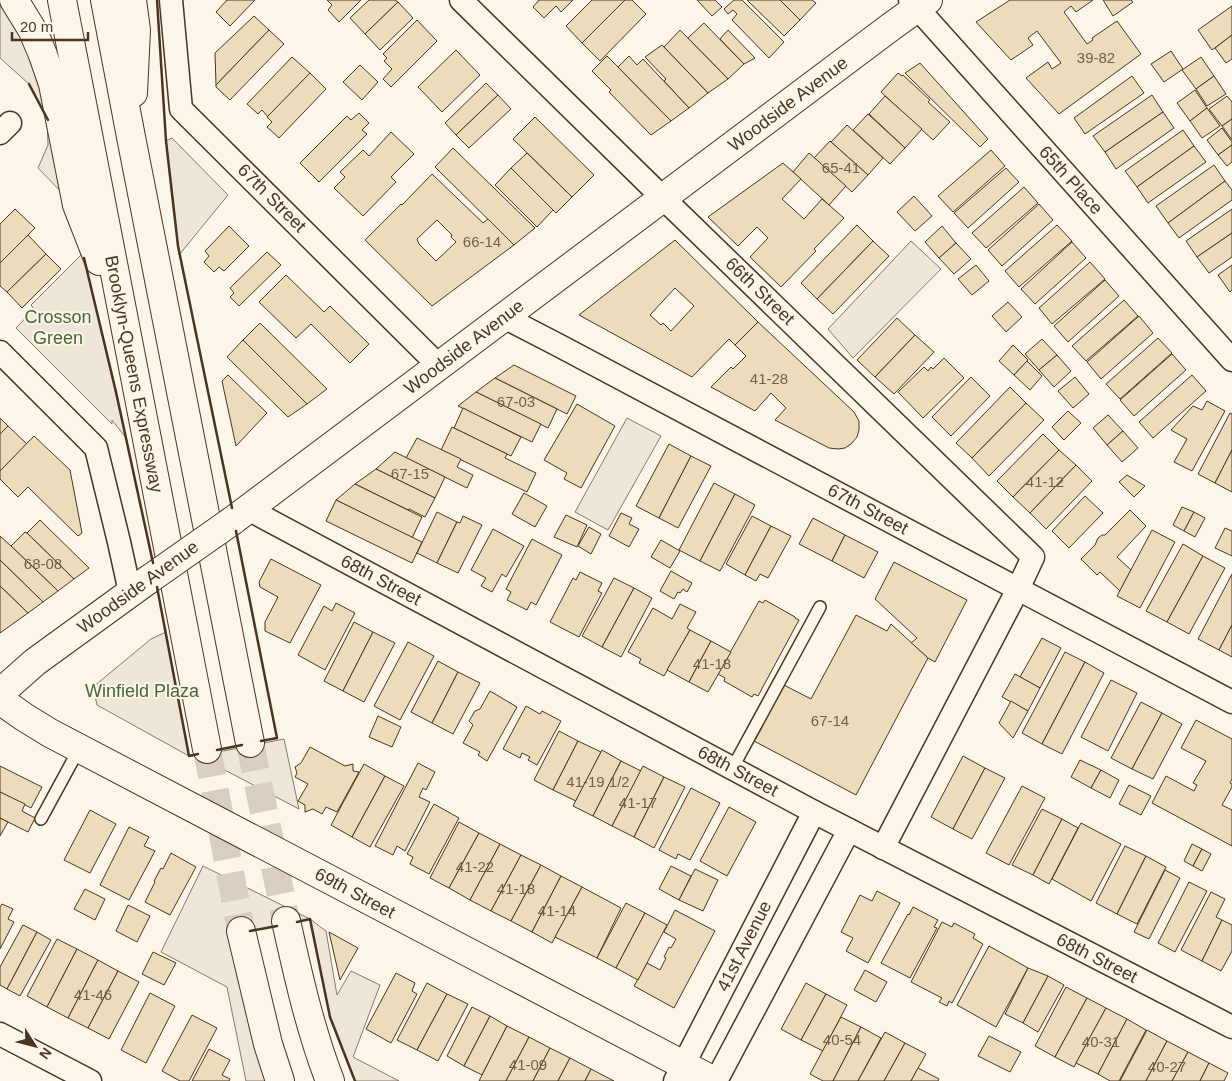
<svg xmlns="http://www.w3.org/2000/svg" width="1232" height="1081" font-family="Helvetica,sans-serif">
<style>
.green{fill:#ede6d9;stroke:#887966}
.building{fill:#ecdcbc;stroke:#4a3520;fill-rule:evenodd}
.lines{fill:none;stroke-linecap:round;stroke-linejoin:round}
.motorway-tunnel{stroke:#d8cfc1;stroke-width:28;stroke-dasharray:28 14;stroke-linecap:butt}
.service-casing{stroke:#4a3520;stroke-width:14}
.minor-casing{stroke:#4a3520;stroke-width:25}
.tertiary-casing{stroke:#4a3520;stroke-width:30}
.motorway-casing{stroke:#4a3520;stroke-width:30}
.service{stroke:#fbf6e9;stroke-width:11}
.minor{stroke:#fbf6e9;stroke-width:22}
.tertiary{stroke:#fbf6e9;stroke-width:28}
.motorway{stroke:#fbf6e9;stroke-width:28}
.tertiary-bridge-casing{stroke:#4a3520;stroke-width:30;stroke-linecap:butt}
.tertiary-bridge{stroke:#fbf6e9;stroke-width:28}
.wall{stroke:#4a3520;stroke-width:2.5}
.labels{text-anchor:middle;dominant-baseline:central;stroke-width:4;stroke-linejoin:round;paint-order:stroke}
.number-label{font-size:15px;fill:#725f47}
.street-label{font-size:18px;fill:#4a3520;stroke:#fbf6e9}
.park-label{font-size:18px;fill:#436837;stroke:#fbf6e9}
</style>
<rect width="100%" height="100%" fill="#fbf6e9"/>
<!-- green -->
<g class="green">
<path d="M0,0H3L27,31L70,201L38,168L48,145L47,119L29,84L0,58Z"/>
<path d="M172,138L228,195L179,255L166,141Z"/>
<path d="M911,241L941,269L853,358L828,329Z"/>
<path d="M83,253L126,438L112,420V424L16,328L34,309L31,305Z"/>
<path d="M627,418L661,436L608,530L575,512Z"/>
<path d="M166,632L189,756L97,705L93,687L151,639Z"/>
<path d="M284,739L299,809L198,756Z"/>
<path d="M203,866L310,919L326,931L337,995L351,971L380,985L353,1057L399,1081H355L330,1017L310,919L233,934L268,1081H246L227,987L161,952Z"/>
</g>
<!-- building -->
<g class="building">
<path d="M227,0H255L230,26L216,12Z"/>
<path d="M327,0H361L339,22L328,10L332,5Z"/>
<path d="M369,0H395L398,2L365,34L350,18Z"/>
<path d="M539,0H573L561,12L556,6L544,18L533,7Z"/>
<path d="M592,0H625L582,43L566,26Z"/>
<path d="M625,0H632L646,14L600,61L582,43Z"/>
<path d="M697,0H715L722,7L712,16Z"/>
<path d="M734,0H742L784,42L769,58L732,20L737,14L733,10L728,14L724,9Z"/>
<path d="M747,0H780L800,20L784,36Z"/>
<path d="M780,0H812L816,3L800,20Z"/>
<path d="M1010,0H1093L1076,12L1071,6L1064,12L1087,44L1093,40L1092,38L1117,21L1141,54L1059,114L1026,78L1048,62L1052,69L1061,63L1037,31L1028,38L1033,45L1011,60L976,22Z"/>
<path d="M1103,0H1131L1133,2L1113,16Z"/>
<path d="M398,2L413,18L380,50L365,34Z"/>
<path d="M1232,6V35L1212,50L1198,30Z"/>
<path d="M254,16L269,30L216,85L215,53Z"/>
<path d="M417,20L437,41L391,87L383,79L392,69L384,61L387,58L383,54Z"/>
<path d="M704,23L744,64L728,79L688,38Z"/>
<path d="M269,30L284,44L230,100L216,87V85Z"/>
<path d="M680,30L728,79L708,93L664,47Z"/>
<path d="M728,30L755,58L744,64L720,39Z"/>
<path d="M1232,35V59L1226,63L1215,48Z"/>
<path d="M662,45L708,93L689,108L664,81L666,79L645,57Z"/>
<path d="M456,50L480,75L442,112L418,87Z"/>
<path d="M1171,51L1183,69L1164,82L1151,64Z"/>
<path d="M607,56L618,67L671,121L651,135L609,92L611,90L592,71Z"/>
<path d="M629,56L637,65L643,59L689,108L671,121L618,67Z"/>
<path d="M292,57L310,73L268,117L262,110L258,114L247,104Z"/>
<path d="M1201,57L1214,76L1196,89L1182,70Z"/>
<path d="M920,63L988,139L980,147L905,73Z"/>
<path d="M360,65L378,82L362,100L343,82Z"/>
<path d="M310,73L326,89L279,138L267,127L272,122L267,117Z"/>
<path d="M898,73L902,76L903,75L930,100L928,102L950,122L933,140L881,92Z"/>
<path d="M1132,76L1144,93L1085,134L1074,118Z"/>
<path d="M1214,76L1226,94L1207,106L1196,89Z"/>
<path d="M486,83L498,95L456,135L445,123Z"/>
<path d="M1195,90L1207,108L1190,121L1177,103Z"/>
<path d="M498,95L511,109L469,148L456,135Z"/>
<path d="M1152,95L1163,112L1105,152L1093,136Z"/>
<path d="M885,96L922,129L905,148L869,114Z"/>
<path d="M1227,96L1232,102V119L1222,126L1209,109Z"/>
<path d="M1207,108L1220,126L1202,138L1190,121Z"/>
<path d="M1163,112L1174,128L1116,169L1105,152Z"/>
<path d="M359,113L369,123L362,130L367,134L319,182L300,163L347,116L351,120Z"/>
<path d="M868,114L905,148L890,164L853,130Z"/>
<path d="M535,117L594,175L572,197L513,139Z"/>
<path d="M1232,119V140L1222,126Z"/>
<path d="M847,125L883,158L868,175L831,142Z"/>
<path d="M1222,128L1232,142V145L1218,155L1207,140Z"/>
<path d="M1183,130L1194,146L1137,187L1125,171Z"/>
<path d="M391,132L414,154L391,177L396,182L363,216L334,188L345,177L340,172L363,150L369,156Z"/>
<path d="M830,141L868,175L852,192L814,158Z"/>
<path d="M1232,145V162L1227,166L1218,155Z"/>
<path d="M1194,146L1206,162L1148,203L1137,187Z"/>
<path d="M453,148L535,228L514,245L435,167Z"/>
<path d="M991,150L1005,166L953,212L938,196Z"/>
<path d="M527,153L572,197L556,213L511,168Z"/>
<path d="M809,153L846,186L829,205L793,172Z"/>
<path d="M783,163L801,179L782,199L804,219L822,199L844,218L814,249L816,251L781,287L750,257L768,238L757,227L738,246L708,217Z"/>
<path d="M1214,165L1225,181L1168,223L1156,206Z"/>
<path d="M511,168L553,210L537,227L495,185Z"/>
<path d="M1006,168L1019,182L968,228L954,213Z"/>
<path d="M432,174L483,223L488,219L514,245L432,306L365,240L401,204L402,205ZM437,220L452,235L451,237L456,242L436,261L419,244L417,239Z"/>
<path d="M1225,181L1232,190V200L1179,238L1168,223Z"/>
<path d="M1024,187L1038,203L986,248L972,233Z"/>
<path d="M914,196L932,216L915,231L897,212Z"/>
<path d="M1039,204L1053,220L1002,266L988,250Z"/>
<path d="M15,209L35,228L0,263V224Z"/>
<path d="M1232,209V233L1197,257L1186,241Z"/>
<path d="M857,225L873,241L817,299L801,283Z"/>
<path d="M1057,225L1072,241L1019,287L1005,271Z"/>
<path d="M229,226L249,246L224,271L219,267L214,272L204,262L209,256L205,251Z"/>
<path d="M942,226L956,243L939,258L925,242Z"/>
<path d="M1232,233V257L1209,273L1197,257Z"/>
<path d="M28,235L46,254L7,292L0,286V263Z"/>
<path d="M675,240L758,322L735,345L729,339L692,377L579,315ZM675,288L694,306L671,331L663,323L661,325L650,315Z"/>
<path d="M873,241L889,256L833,314L817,299Z"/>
<path d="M1072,242L1086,258L1035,304L1021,289Z"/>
<path d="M956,243L971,259L954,274L939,258Z"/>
<path d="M267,252L281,265L239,306L230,297L234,293L230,288Z"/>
<path d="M46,254L61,269L22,308L7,292Z"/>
<path d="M1090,262L1105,279L1052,324L1039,308Z"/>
<path d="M976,265L989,281L972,295L958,279Z"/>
<path d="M1232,265V290L1230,292L1218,275Z"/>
<path d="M286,275L324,312L330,306L369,344L350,363L311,324L296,338L259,302Z"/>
<path d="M1105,280L1119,296L1068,342L1054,326Z"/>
<path d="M1124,300L1138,316L1086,361L1072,346Z"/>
<path d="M1008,302L1022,317L1006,332L992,316Z"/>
<path d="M1139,316L1153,333L1101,379L1087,362Z"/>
<path d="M897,318L915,335L875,377L857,360Z"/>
<path d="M758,322L854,412L859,421V430L857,437L851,444L845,448L838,449L829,448L775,420L786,408L771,393L755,411L711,387L731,367L733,369L746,356L735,345Z"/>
<path d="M260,323L327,389L307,404L243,340Z"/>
<path d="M915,335L934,352L894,394L875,377Z"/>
<path d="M1158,338L1172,353L1120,399L1106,384Z"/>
<path d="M1042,339L1057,355L1039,370L1025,354Z"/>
<path d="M243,340L307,404L288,417L227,357Z"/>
<path d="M1013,345L1028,360L1014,375L999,361Z"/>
<path d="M1172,354L1186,370L1134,416L1120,400Z"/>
<path d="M1057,355L1071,371L1054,387L1039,370Z"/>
<path d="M944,358L964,378L923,418L898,392L924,367L928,371L931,367L933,369Z"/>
<path d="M1027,361L1042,376L1030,390L1014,375Z"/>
<path d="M514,365L576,396L567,414L495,378Z"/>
<path d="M228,375L267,413L236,446L222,381Z"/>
<path d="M1192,375L1206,391L1153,438L1139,422Z"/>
<path d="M971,377L990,396L951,436L932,417Z"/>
<path d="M1075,377L1089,394L1073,408L1058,391Z"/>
<path d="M495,378L557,409L548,428L476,392Z"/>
<path d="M1010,387L1026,403L972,458L956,443Z"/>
<path d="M476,392L541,424L532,442L458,406Z"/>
<path d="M1207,401L1225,411L1192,471L1174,462L1187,439L1171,430L1193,406L1202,410Z"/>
<path d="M1026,403L1044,420L989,476L972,458Z"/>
<path d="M577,404L615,426L581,488L564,479L567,473L544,460Z"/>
<path d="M463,408L521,437L511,456L454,428Z"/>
<path d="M1068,411L1081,423L1064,440L1052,427Z"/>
<path d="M1230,413L1232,414V450L1215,483L1198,474Z"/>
<path d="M1108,415L1123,431L1107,445L1093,428Z"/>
<path d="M0,418L8,426L0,434Z"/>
<path d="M8,426L27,444L0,471V434Z"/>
<path d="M452,427L507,454L505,458L536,473L527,492L441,450Z"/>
<path d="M1123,431L1138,448L1122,462L1107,445Z"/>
<path d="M1043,434L1059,450L1013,497L997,481Z"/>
<path d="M34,436L70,470L82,533L78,536L28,487L18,497L0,479V471Z"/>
<path d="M417,438L461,459L457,467L473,475L467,488L406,458Z"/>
<path d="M669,444L691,456L659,518L636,506Z"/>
<path d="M1059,450L1076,465L1030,513L1013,497Z"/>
<path d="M1232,450V492L1215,483Z"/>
<path d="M395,452L445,477L435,498L376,469Z"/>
<path d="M691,456L711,466L678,528L659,518Z"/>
<path d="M1076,465L1092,481L1046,529L1030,513Z"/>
<path d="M376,469L435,498L425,517L409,509L408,510L355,484Z"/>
<path d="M1127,475L1145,486L1134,497L1119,482Z"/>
<path d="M714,483L735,494L700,561L679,550Z"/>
<path d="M355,484L422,517L412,538L336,500Z"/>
<path d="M524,493L547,506L535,527L512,514Z"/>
<path d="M735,494L755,505L720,571L700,561Z"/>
<path d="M1085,496L1103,513L1069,548L1052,531Z"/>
<path d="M336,500L422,542L412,563L326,521Z"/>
<path d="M1182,507L1194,512L1184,531L1173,525Z"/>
<path d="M1130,510L1146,526L1117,557L1131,570L1120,591L1100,572L1097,575L1081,559L1095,545L1098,538L1102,535H1105Z"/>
<path d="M437,512L457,522L437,563L417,553Z"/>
<path d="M1194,512L1205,518L1195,537L1184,531Z"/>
<path d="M621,513L632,518L629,524L639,529L629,547L609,536Z"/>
<path d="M566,515L587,525L577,547L554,537Z"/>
<path d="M463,516L482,525L458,573L437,563L457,522L460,523Z"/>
<path d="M752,516L771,526L745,575L726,564Z"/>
<path d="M813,518L845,535L832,561L799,544Z"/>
<path d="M40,520L89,568L74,579L27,533Z"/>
<path d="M771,526L791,536L768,578L760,574L756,581L745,575Z"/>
<path d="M589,527L601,534L591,554L578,546Z"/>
<path d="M1225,528L1232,531V556L1215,548Z"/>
<path d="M493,529L524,546L506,577L502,574L492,592L481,586L486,578L471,570Z"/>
<path d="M1152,530L1175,542L1140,608L1117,596Z"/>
<path d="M25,532L27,533L74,579L58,591L11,546Z"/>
<path d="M845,535L878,552L864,578L832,561Z"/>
<path d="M0,536L11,546L58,591L43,602L0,560Z"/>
<path d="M532,539L562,555L536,605L531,602L527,610L507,600L511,592L506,589Z"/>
<path d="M661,540L680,551L670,568L651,557Z"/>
<path d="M1183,544L1203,556L1167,622L1146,611Z"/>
<path d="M1203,556L1225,568L1189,634L1167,622Z"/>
<path d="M271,559L321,585L290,643L265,631V622L278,597L260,587L259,582Z"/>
<path d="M0,560L43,602L28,613L0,586Z"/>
<path d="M894,562L967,600L935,662L928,658L911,643L917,638L875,599Z"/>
<path d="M671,571L692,583L687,592L683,589L680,593L678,592L674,599L660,591Z"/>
<path d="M580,572L602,583L598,591L602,593L579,637L550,622L573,578L576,580Z"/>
<path d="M1232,574V625L1219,650L1198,639Z"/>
<path d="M614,578L634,588L602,647L582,636Z"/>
<path d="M0,586L28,613L0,633Z"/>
<path d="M634,588L652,598L621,657L602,647Z"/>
<path d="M765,600L795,617V618L799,620L758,696L754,694L752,697L724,681L725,678L718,674L759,601L763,603Z"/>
<path d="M336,603L355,613L325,670L298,655L324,606L332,611Z"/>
<path d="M680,604L696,612L687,628L690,630L664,676L639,663L641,659L628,652L653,608L672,619Z"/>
<path d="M856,615L887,631L891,624L928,658L856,795L754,741L784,685L811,699Z"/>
<path d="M354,622L373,632L343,691L324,681Z"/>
<path d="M1232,625V657L1219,650Z"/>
<path d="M690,630L711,641L689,682L667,670Z"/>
<path d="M373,632L395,643L364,702L343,691Z"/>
<path d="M1042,638L1061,648L1040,688L1020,677Z"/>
<path d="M711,641L731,652L708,692L689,682Z"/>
<path d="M408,642L434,656L400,720L374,706Z"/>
<path d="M1065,652L1085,662L1042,744L1022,733Z"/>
<path d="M438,661L458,672L432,723L411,712Z"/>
<path d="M1085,662L1104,673L1062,754L1042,744Z"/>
<path d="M458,672L480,683L453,734L432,723Z"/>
<path d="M1015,674L1040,688L1028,711L1002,697Z"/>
<path d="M1111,680L1137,693L1108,751L1081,737Z"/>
<path d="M490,691L517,707L487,761L478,755L480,752L463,743L473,725L469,721L475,711L480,709Z"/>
<path d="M1011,701L1028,711L1013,738L999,723Z"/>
<path d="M1141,702L1162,713L1132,769L1111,758Z"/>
<path d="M526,706L540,714L542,711L561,721L537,765L528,760L530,757L522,753L520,758L503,749Z"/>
<path d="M1162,713L1182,724L1153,779L1132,769Z"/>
<path d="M378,716L401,727L392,747L369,737Z"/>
<path d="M1196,720L1232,739V779L1230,783L1232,784V787L1222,805L1232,810V846L1152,803L1166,776L1194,791L1197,785L1193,783L1206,761L1181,748Z"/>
<path d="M559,731L578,741L553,790L534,780Z"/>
<path d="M578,741L601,752L576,801L553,790Z"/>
<path d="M310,747L345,766L353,764V771L359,772L337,812L326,807L322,814L313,809L305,812V805L298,801L308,784L295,777L297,773L295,767L301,763Z"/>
<path d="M602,750L621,761L593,816L573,806Z"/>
<path d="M963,756L985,768L953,829L931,817Z"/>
<path d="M1080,760L1101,770L1091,788L1071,777Z"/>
<path d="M621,761L641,771L612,826L593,816Z"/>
<path d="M418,763L435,772L426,790L423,788L419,797L430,802L405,851L397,846L393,855L375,846Z"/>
<path d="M364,764L385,776L352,837L331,825Z"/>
<path d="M0,766L42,787L31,808L0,792Z"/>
<path d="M643,766L664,777L634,837L612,826Z"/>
<path d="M985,768L1005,778L972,839L953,829Z"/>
<path d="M1101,770L1119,780L1110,798L1091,788Z"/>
<path d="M385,776L404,786L370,847L352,837Z"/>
<path d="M664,777L685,787L654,848L634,837Z"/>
<path d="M1129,785L1151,796L1141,815L1119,804Z"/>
<path d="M1022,786L1045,798L1009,865L986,853Z"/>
<path d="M691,788L720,803L690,860L678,854L676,859L659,850Z"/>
<path d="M0,792L25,804L22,811L35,818L28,832L0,818Z"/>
<path d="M434,804L459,818L429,874L410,864L413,857L407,854Z"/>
<path d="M729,807L756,822L727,876L700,861Z"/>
<path d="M1042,809L1062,819L1033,875L1012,865Z"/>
<path d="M90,810L116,824L90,873L64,860Z"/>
<path d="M0,818L8,822L0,836Z"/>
<path d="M1062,819L1078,828L1049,884L1033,875Z"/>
<path d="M459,822L479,833L449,888L430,878Z"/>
<path d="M1081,823L1121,844L1091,901L1052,879Z"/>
<path d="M129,827L149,837L144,846L155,851L129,900L100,885Z"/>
<path d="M479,833L500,844L470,900L449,888Z"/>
<path d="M500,844L521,855L491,911L470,900Z"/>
<path d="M1192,844L1202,849L1193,866L1184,861Z"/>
<path d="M1125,846L1146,856L1117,914L1096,903Z"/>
<path d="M1202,849L1211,854L1202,871L1193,866Z"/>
<path d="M171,853L196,867L170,915L145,902L155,882L154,881L161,868L163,869Z"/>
<path d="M521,855L541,865L511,921L491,911Z"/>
<path d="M1146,856L1166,867L1137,924L1117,914Z"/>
<path d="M541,865L561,876L532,932L511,921Z"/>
<path d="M671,866L691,876L679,900L659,889Z"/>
<path d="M695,869L718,880L703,911L679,900Z"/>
<path d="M1165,870L1180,878L1149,939L1134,932Z"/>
<path d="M561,876L582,887L552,943L532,932Z"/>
<path d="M1189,882L1207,891L1175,952L1158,943Z"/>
<path d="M582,887L621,908L597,958L555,937Z"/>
<path d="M85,889L105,899L95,920L74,909Z"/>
<path d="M877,891L900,903L868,963L846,951L853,938L841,932L860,895L872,901Z"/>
<path d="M1211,892L1225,899L1216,917L1222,920L1202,961L1181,950Z"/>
<path d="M626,903L645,913L616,968L597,958Z"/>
<path d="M2,904L13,909L8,919L14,922L0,949V907Z"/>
<path d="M128,905L150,916L137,942L116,931Z"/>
<path d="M913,907L938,920L934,927L937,928L910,978L881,963L908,914L909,915Z"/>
<path d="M675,910L715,931L674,1008L634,986L647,963L660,970L666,958L664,957L669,947L671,948L676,939L664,932Z"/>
<path d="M645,913L667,925L638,980L616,968Z"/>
<path d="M1222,920L1232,925V951L1221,971L1202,961Z"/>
<path d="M942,922L952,927L954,923L975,934L973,938L983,944L952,1003L949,1001L947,1006L939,1002L942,998L911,982Z"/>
<path d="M23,925L37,932L7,989L0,985V967Z"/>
<path d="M37,932L51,940L20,996L7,989Z"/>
<path d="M329,932L358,948L340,980Z"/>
<path d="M57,939L77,949L47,1007L27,996Z"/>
<path d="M989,946L1028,968L996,1027L957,1005Z"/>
<path d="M77,949L98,960L68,1018L47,1007Z"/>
<path d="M153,952L176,963L164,985L142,974Z"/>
<path d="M98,960L118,971L88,1028L68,1018Z"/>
<path d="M1028,968L1048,976L1023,1023L1005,1014Z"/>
<path d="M865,970L887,982L876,1002L854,990Z"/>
<path d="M118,971L139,982L109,1039L88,1028Z"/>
<path d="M396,973L415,983L412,991L417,994L391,1043L366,1029Z"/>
<path d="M1048,976L1064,985L1038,1032L1023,1023Z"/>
<path d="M427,983L447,994L417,1050L397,1040Z"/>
<path d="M806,983L826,994L801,1040L781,1029Z"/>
<path d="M1066,987L1087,998L1055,1057L1035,1046Z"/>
<path d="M150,993L175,1006L146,1063L121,1050Z"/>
<path d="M447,994L468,1004L438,1061L417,1050Z"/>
<path d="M826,994L847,1005L823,1051L801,1040Z"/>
<path d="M1087,998L1106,1008L1074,1067L1055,1057Z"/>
<path d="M472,1007L490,1016L464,1066L447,1056Z"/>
<path d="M1106,1008L1127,1019L1098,1074L1076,1063Z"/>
<path d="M192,1015L217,1028L189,1081H180L162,1071Z"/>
<path d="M490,1016L507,1026L482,1075L464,1066Z"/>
<path d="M841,1017L861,1027L833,1081H823L810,1074Z"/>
<path d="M1127,1019L1146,1030L1119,1081H1110L1098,1074Z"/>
<path d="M507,1026L529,1037L506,1081H479Z"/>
<path d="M861,1027L881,1038L858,1081H833Z"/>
<path d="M1147,1030L1167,1041L1146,1081H1120Z"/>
<path d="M885,1032L905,1043L884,1081H858Z"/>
<path d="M989,1036L1021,1052L1010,1072L978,1056Z"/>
<path d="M529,1037L550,1048L533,1081H506Z"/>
<path d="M1167,1041L1188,1052L1172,1081H1146Z"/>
<path d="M905,1043L926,1054L911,1081H884Z"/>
<path d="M550,1048L570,1058L558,1081H533Z"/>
<path d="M209,1049L230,1060L222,1075L230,1079L229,1081H192Z"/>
<path d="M1188,1052L1209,1063L1200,1081H1172Z"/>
<path d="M570,1058L591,1069L585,1081H558Z"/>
<path d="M1209,1063L1228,1073L1224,1081H1200Z"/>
<path d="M918,1068L939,1079L938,1081H911Z"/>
<path d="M591,1069L614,1081H585Z"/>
</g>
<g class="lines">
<!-- motorway-tunnel -->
<g class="motorway-tunnel">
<path d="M250,743L286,921"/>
<path d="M207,749L241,931"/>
</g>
<defs>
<g id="service">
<path d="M733,767L820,607"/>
<path d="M41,819L79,749"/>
</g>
<g id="minor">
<path d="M171,0L181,109L439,366"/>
<path d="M461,0L663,198L1033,557L1018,589L883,848"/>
<path d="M910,0L1232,360"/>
<path d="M0,133L10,123"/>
<path d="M504,317L558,345L1018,589L1232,702"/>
<path d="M0,352L96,448L119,542L130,592"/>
<path d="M248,509L814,812L1232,1027"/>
<path d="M0,1034L90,1081"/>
<path d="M675,1081L814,812"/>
<path d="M716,1081L849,830"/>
</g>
<g id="tertiary">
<path d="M232,521L892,26L928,0"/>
<path d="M0,693L35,662L148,580"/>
<path d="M0,700L24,717L50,733L714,1081"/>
</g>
<g id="motorway">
<path d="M14,0L33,31L43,55L53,84L77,205L99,261"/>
<path d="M62,0L207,749"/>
<path d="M105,0L131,137L250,743"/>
<path d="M132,0L136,30L133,93"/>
<path d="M286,921C298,975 310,1029 330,1081"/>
<path d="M241,931L268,1044L280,1081"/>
</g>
</defs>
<!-- service casing -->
<use href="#service" class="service-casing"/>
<!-- minor casing -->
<use href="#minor" class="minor-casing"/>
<!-- tertiary casing -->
<use href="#tertiary" class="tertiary-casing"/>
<!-- motorway casing -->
<use href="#motorway" class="motorway-casing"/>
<!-- service -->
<use href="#service" class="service"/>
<!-- minor -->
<use href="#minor" class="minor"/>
<!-- tertiary -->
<use href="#tertiary" class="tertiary"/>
<!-- motorway -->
<use href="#motorway" class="motorway"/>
<defs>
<path id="tertiary-bridge" d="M148,580L232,521"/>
</defs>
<!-- tertiary-bridge casing -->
<use href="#tertiary-bridge" class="tertiary-bridge-casing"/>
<!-- tertiary-bridge -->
<use href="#tertiary-bridge" class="tertiary-bridge"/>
<!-- wall -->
<g class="wall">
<path d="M157,0L166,141L178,246L232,508"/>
<path d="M29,84L48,120"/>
<path d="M84,258L116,392L153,563"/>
<path d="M236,531L277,738L261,741"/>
<path d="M157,587L189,756L198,754"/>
<path d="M217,750L242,745"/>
<path d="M297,922L310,919L330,1017L355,1081"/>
<path d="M250,931L277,926"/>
</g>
</g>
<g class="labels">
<!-- number labels -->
<g class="number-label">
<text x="1096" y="57">39-82</text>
<text x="841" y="167">65-41</text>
<text x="482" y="241">66-14</text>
<text x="769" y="378">41-28</text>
<text x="516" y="401">67-03</text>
<text x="410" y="473">67-15</text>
<text x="1045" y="481">41-12</text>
<text x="43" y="563">68-08</text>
<text x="712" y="663">41-18</text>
<text x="830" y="720">67-14</text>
<text x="598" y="781">41-19 1/2</text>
<text x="638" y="802">41-17</text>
<text x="475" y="866">41-22</text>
<text x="516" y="888">41-18</text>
<text x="557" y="910">41-14</text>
<text x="93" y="994">41-46</text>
<text x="842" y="1039">40-54</text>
<text x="1101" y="1041">40-31</text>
<text x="528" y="1064">41-09</text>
<text x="1167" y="1066">40-27</text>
</g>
<!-- street labels -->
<g class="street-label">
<text transform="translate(788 104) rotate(-37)">Woodside Avenue</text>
<text transform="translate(1071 180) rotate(48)">65th Place</text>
<text transform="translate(272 198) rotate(45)">67th Street</text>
<text transform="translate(760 291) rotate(44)">66th Street</text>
<text transform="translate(464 347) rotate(-37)">Woodside Avenue</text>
<text transform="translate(134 374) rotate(79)">Brooklyn-Queens Expressway</text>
<text transform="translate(868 509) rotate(28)">67th Street</text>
<text transform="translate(381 580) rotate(28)">68th Street</text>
<text transform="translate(138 587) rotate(-36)">Woodside Avenue</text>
<text transform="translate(738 771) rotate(28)">68th Street</text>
<text transform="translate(355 893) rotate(28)">69th Street</text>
<text transform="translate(744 946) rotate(-63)">41st Avenue</text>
<text transform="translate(1097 958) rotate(27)">68th Street</text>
</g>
<!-- park labels -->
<g class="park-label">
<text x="58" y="317">Crosson<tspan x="58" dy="21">Green</tspan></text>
<text x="142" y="691">Winfield Plaza</text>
</g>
</g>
<!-- north arrow -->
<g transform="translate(35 1046) rotate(126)" stroke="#fbf6e9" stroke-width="4" paint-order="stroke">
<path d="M0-4L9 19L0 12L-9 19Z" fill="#4a3520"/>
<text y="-8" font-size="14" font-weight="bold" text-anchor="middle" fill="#4a3520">N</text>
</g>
<!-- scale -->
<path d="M12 32v8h76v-8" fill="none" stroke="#4a3520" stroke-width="2.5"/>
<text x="20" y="32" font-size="15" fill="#4a3520" stroke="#fbf6e9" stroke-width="4" paint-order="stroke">20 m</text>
</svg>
